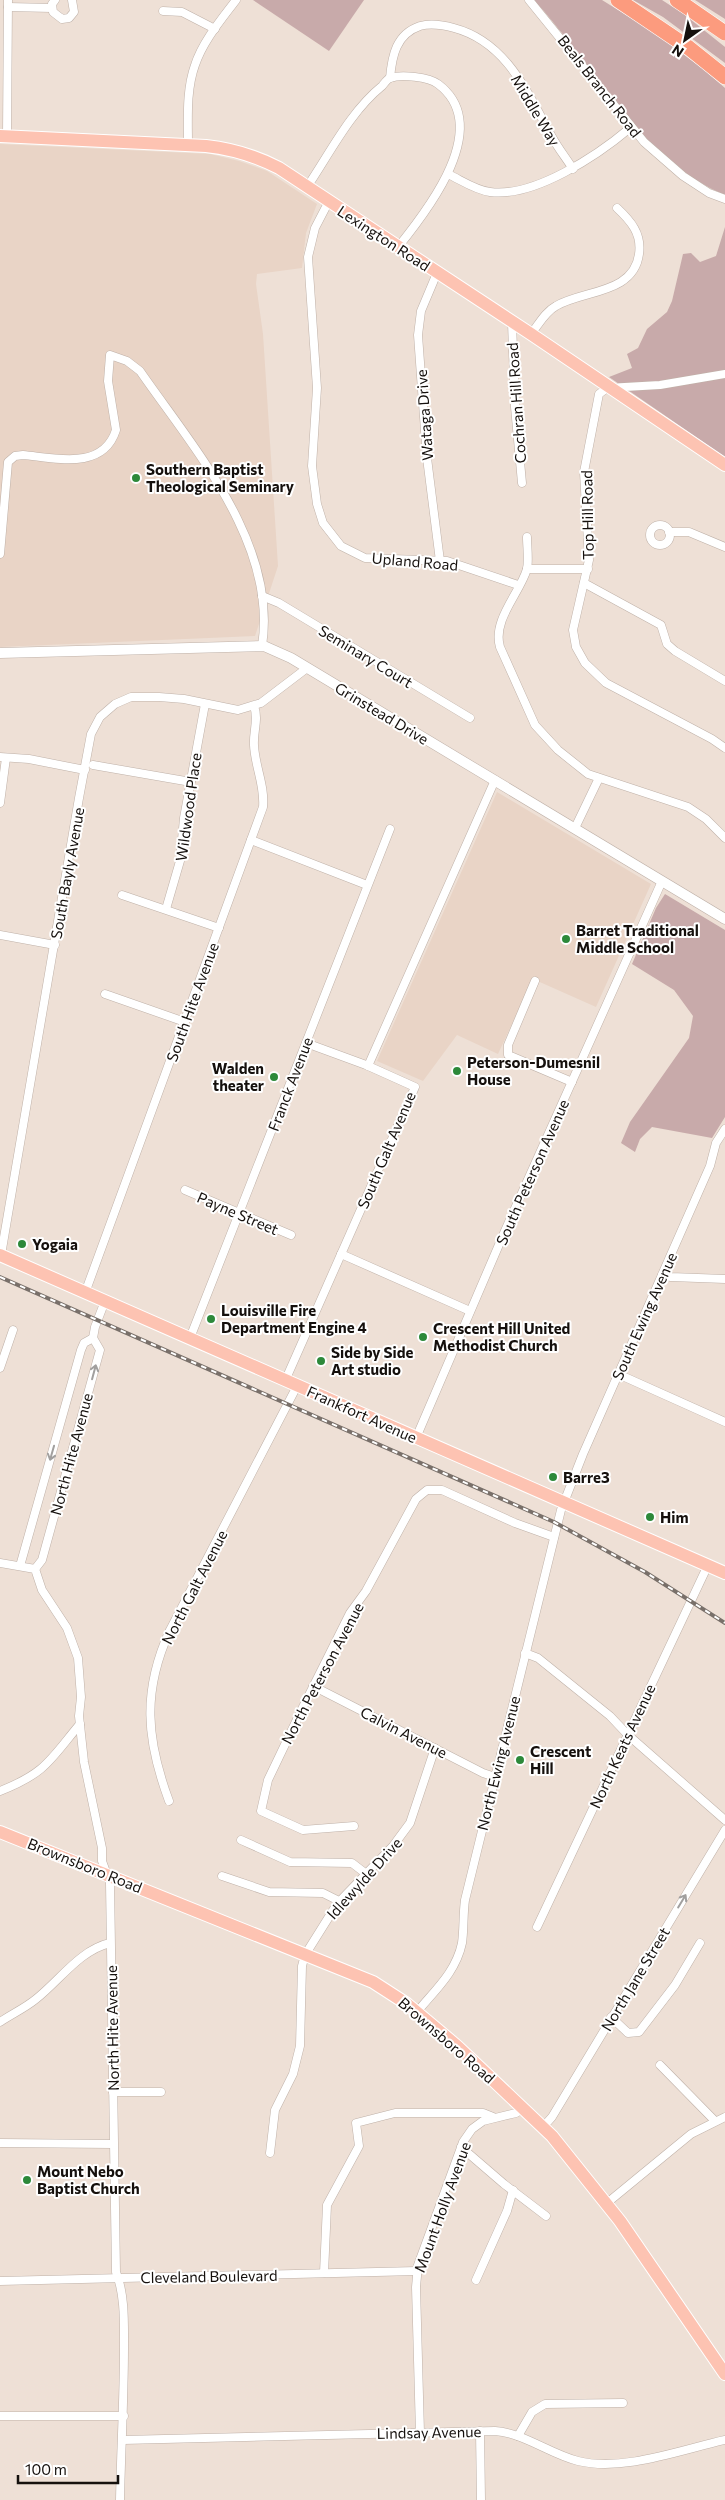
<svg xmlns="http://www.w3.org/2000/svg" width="725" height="2500" font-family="Commissioner,sans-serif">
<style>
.built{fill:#e9d4c6}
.green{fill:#c8aaaa}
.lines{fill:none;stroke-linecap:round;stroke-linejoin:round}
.minor-casing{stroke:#bfb1a8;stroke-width:9}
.tertiary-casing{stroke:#bfb1a8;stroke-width:11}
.primary-casing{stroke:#fff;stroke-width:14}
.motorway-casing{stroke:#fff;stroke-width:16}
.minor{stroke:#fff;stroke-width:8}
.tertiary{stroke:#fff;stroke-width:10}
.primary{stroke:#fdc3b2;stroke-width:12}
.motorway{stroke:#fc9b7e;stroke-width:15}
.rail-casing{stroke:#79706a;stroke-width:4}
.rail{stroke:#fff;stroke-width:2;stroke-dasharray:5.5;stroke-linecap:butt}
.oneway{stroke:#a19f9e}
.poi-dot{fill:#2d893a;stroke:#fff;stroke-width:2}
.labels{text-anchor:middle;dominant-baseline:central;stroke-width:4;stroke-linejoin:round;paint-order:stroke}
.street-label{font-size:15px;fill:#15100d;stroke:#fff}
.poi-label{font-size:15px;font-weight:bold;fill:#15100d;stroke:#fff;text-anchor:start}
</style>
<rect width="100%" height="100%" fill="#eee0d6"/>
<!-- built -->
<g class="built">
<path d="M0,144L210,154L239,161L267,171L317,204L306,233L302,268L257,274L256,284L263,334L278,566L255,636L0,647Z"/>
<path d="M497,792L651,884L596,1007L533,979L498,1054L457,1035L423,1081L377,1061Z"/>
</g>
<!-- green -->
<g class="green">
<path d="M253,0H364L329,51Z"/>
<path d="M533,0H602L655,33L703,69L725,88V195C648,162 612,93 561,32C552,21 544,10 533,0Z"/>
<path d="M633,0H662L685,15L725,47V63L663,17Z"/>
<path d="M695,0H725V19Z"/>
<path d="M725,227V457L609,377L632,368L627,354L638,348L647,329L667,312L672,301L683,254L691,253L700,262L716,256Z"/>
<path d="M665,894L725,930V1117L712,1138L652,1127L640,1139L635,1152L621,1143L630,1122L689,1038L693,1016L674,990L632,964L656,908Z"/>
</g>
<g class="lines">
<defs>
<g id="minor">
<path d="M55,0L52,4L53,12L62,19L69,18L74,12L72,0"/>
<path d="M529,0L644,142L683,176L709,193L725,199"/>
<path d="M8,7L52,8"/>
<path d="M163,11L182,12L215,29"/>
<path d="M390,78C392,56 396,34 420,26C431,23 443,25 454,28C507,42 528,94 552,137C558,148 566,158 573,169"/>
<path d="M7,136L8,0"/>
<path d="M188,145C188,118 186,90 195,65C203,41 221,20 236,0"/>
<path d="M448,174C461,180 475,190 490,192C534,198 598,155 630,128"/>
<path d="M307,187C330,153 350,112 382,86C384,84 387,79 390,78C401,74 429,77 438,84C494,126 428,210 398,247"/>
<path d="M329,201L315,228L308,257L317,388L312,466L317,504L323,523L341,546L365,558L447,561L518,585"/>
<path d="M437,273L421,311L418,335L427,458L440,561"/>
<path d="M512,322L515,407L522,483"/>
<path d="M531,334C539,324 545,312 556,306C583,290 634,294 639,254C642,234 631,221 617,208"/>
<path d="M725,374L660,385L607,388L599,394L584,472L589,560L573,630L576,647L585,663L606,683L712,739L725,748"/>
<circle cx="660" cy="535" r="10"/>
<path d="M669,532H689L725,547"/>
<path d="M527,537C527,547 529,560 527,569C520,593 492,620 500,647L535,725L558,750L588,774L688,807L706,819L725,838"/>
<path d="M0,554L8,462L15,456L23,455C55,458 103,471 116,430L108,381L110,355L127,361L140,371C194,449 278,544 262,646"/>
<path d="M527,569H588"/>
<path d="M584,583L661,625L667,644L675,651L725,681"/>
<path d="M262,596L279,603L470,718"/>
<path d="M0,757L29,759L85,770"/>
<path d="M93,765L191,782"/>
<path d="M0,803L6,758"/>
<path d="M575,828L599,778"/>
<path d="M251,840L367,885"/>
<path d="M122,895L219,928"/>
<path d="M166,909L180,861L184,818L205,704"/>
<path d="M0,935L55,945"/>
<path d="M535,981L508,1045V1055L572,1082"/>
<path d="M105,994L185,1022"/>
<path d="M368,1066L495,780"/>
<path d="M185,1190L291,1235"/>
<path d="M341,1254L470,1311"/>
<path d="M1,1255L79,798L91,734L100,717L115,704L131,697H159L184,699L238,710L261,703L307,668"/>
<path d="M662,1275L671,1277L725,1279"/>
<path d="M85,1293L263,807C265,785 255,767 254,745C253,732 259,719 254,706"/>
<path d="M93,1338L95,1327L105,1301"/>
<path d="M190,1338L390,829"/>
<path d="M0,1368L13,1330"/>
<path d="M618,1374L725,1422"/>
<path d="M285,1381L415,1087L366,1065L306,1043"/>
<path d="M416,1438L504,1233L662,881"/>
<path d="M0,1563L35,1569L42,1590L67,1628L78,1658L81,1697L79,1716L84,1762L102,1848V1861L110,1883L116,2272C125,2295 124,2322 124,2347C124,2398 121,2449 120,2500"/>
<path d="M20,1566L81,1350L84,1343L93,1338L100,1350L42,1560L35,1569"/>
<path d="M525,1653L538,1658L610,1716L628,1735L725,1820"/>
<path d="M313,1686L483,1773L495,1777"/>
<path d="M0,1791C46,1773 50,1760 80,1724"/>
<path d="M169,1801C146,1739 142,1691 170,1630L297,1386"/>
<path d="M354,1826L303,1830L261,1811L268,1780L302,1709L350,1613L366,1591L416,1499L427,1490H442L515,1523L554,1537"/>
<path d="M241,1840L290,1862L352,1863L365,1873"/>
<path d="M222,1876L269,1892L323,1893L339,1901"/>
<path d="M537,1927L708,1565"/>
<path d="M417,2012C435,1990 456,1972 462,1943C464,1929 463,1914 465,1900L561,1510L583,1454L710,1166L716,1143L725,1129"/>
<path d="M611,2017L628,2033L639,2032L675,1985L700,1943"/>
<path d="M0,2022C12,2014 25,2008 36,1999C60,1980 80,1950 110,1943"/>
<path d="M660,2065L715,2121"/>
<path d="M113,2092H161"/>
<path d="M543,2127L552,2117L725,1830"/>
<path d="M0,2143L113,2144"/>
<path d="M461,2147L504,2184L546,2216"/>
<path d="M270,2153L275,2110L293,2074L300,2046L302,1966L305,1955L337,1904L393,1846L410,1823L435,1748"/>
<path d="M607,2203L691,2134L725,2117"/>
<path d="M324,2273L327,2205L359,2146L356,2123L395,2113H483L493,2117"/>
<path d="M476,2280L507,2211L513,2190"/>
<path d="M0,2281L417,2271"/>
<path d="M0,2416H124"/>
<path d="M480,2431L481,2500"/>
<path d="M420,2433L416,2287L418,2265L463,2142L472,2129L483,2121L516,2113L524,2108"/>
<path d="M518,2436L532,2412L545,2404L623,2403"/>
<path d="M123,2440L495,2431C524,2433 550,2454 578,2461C623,2472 680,2450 725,2440"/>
</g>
<path id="tertiary" d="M0,653L264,646L291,658L725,919"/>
<g id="primary">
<path d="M0,136L206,146C233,149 256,156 279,168L531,334L725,465"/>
<path d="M0,1255L725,1573"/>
<path d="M0,1832L373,1982L407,2004L457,2046L552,2136L620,2221L725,2374"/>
</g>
<g id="motorway">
<path d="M618,0L689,48L725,77"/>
<path d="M677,0L725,33"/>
</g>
</defs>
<!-- minor casing -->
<use href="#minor" class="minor-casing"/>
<!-- tertiary casing -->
<use href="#tertiary" class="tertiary-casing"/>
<!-- primary casing -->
<use href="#primary" class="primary-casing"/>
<!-- motorway casing -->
<use href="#motorway" class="motorway-casing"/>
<!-- minor -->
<use href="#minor" class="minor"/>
<!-- tertiary -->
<use href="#tertiary" class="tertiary"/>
<!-- primary -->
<use href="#primary" class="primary"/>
<!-- motorway -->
<use href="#motorway" class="motorway"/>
<defs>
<path id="rail" d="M0,1277L554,1522L645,1572L725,1623"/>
</defs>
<!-- rail casing -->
<use href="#rail" class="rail-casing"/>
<!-- rail -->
<use href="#rail" class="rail"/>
</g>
<!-- one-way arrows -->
<defs><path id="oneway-shaft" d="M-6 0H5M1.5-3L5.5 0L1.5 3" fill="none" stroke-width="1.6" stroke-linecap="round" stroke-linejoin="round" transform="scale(1.25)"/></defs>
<g class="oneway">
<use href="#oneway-shaft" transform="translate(94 1372) rotate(-75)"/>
<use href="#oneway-shaft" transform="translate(52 1453) rotate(106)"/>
<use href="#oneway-shaft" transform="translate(682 1901) rotate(-59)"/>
</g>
<!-- markers -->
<g class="poi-dot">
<circle cx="136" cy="478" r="5"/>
<circle cx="566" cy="939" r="5"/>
<circle cx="457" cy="1071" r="5"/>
<circle cx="274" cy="1077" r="5"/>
<circle cx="22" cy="1244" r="5"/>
<circle cx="211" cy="1319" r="5"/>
<circle cx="423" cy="1337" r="5"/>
<circle cx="321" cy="1361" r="5"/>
<circle cx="553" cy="1477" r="5"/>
<circle cx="650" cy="1517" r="5"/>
<circle cx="520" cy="1760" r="5"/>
<circle cx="27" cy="2180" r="5"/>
</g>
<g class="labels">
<!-- street labels -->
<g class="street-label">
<text transform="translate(600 86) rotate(52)">Beals Branch Road</text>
<text transform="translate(536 110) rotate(59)">Middle Way</text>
<text transform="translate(384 238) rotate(33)">Lexington Road</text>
<text transform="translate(516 403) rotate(-94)">Cochran Hill Road</text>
<text transform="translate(424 415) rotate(-94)">Wataga Drive</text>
<text transform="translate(587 515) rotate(-91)">Top Hill Road</text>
<text transform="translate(415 561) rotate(5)">Upland Road</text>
<text transform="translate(366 656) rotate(31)">Seminary Court</text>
<text transform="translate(382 713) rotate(31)">Grinstead Drive</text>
<text transform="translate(188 807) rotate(-82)">Wildwood Place</text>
<text transform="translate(67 873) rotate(-80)">South Bayly Avenue</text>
<text transform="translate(192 1002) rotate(-70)">South Hite Avenue</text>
<text transform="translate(290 1084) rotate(-69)">Franck Avenue</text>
<text transform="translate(386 1150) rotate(-67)">South Galt Avenue</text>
<text transform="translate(532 1172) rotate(-66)">South Peterson Avenue</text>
<text transform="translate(238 1213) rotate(23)">Payne Street</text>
<text transform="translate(644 1316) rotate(-66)">South Ewing Avenue</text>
<text transform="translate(362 1414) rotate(24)">Frankfort Avenue</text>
<text transform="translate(71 1454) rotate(-75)">North Hite Avenue</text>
<text transform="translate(194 1587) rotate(-63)">North Galt Avenue</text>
<text transform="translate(322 1673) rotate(-62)">North Peterson Avenue</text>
<text transform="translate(404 1732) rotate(27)">Calvin Avenue</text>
<text transform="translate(622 1746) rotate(-65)">North Keats Avenue</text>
<text transform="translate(498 1763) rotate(-76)">North Ewing Avenue</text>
<text transform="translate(85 1865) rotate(22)">Brownsboro Road</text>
<text transform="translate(364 1878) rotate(-48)">Idlewylde Drive</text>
<text transform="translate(635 1979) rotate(-59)">North Jane Street</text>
<text transform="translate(112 2028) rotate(-91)">North Hite Avenue</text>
<text transform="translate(447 2040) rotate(41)">Brownsboro Road</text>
<text transform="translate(442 2207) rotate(-70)">Mount Holly Avenue</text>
<text transform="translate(209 2276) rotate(-1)">Cleveland Boulevard</text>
<text transform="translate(429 2432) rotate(-1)">Lindsay Avenue</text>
</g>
<!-- poi labels -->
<g class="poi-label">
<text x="146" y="469">Southern Baptist<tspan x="146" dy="17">Theological Seminary</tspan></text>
<text x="576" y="930">Barret Traditional<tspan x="576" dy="17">Middle School</tspan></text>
<text x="467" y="1062">Peterson-Dumesnil<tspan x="467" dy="17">House</tspan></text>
<text x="264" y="1068" text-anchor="end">Walden<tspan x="264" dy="17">theater</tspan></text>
<text x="32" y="1244">Yogaia</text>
<text x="221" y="1310">Louisville Fire<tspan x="221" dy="17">Department Engine 4</tspan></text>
<text x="433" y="1328">Crescent Hill United<tspan x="433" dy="17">Methodist Church</tspan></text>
<text x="331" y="1352">Side by Side<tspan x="331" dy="17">Art studio</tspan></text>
<text x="563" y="1477">Barre3</text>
<text x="660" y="1517">Him</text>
<text x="530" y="1751">Crescent<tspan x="530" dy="17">Hill</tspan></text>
<text x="37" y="2171">Mount Nebo<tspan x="37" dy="17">Baptist Church</tspan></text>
</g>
</g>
<!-- north arrow -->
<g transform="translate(685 40) rotate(213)" stroke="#ffffff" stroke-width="4" paint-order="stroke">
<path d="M0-4L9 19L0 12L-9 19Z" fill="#15100d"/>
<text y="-8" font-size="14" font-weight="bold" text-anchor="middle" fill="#15100d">N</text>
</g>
<!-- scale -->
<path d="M18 2475v8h100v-8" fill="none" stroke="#15100d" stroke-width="2.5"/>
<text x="25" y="2475" font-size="15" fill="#15100d" stroke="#ffffff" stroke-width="4" paint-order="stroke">100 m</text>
</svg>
